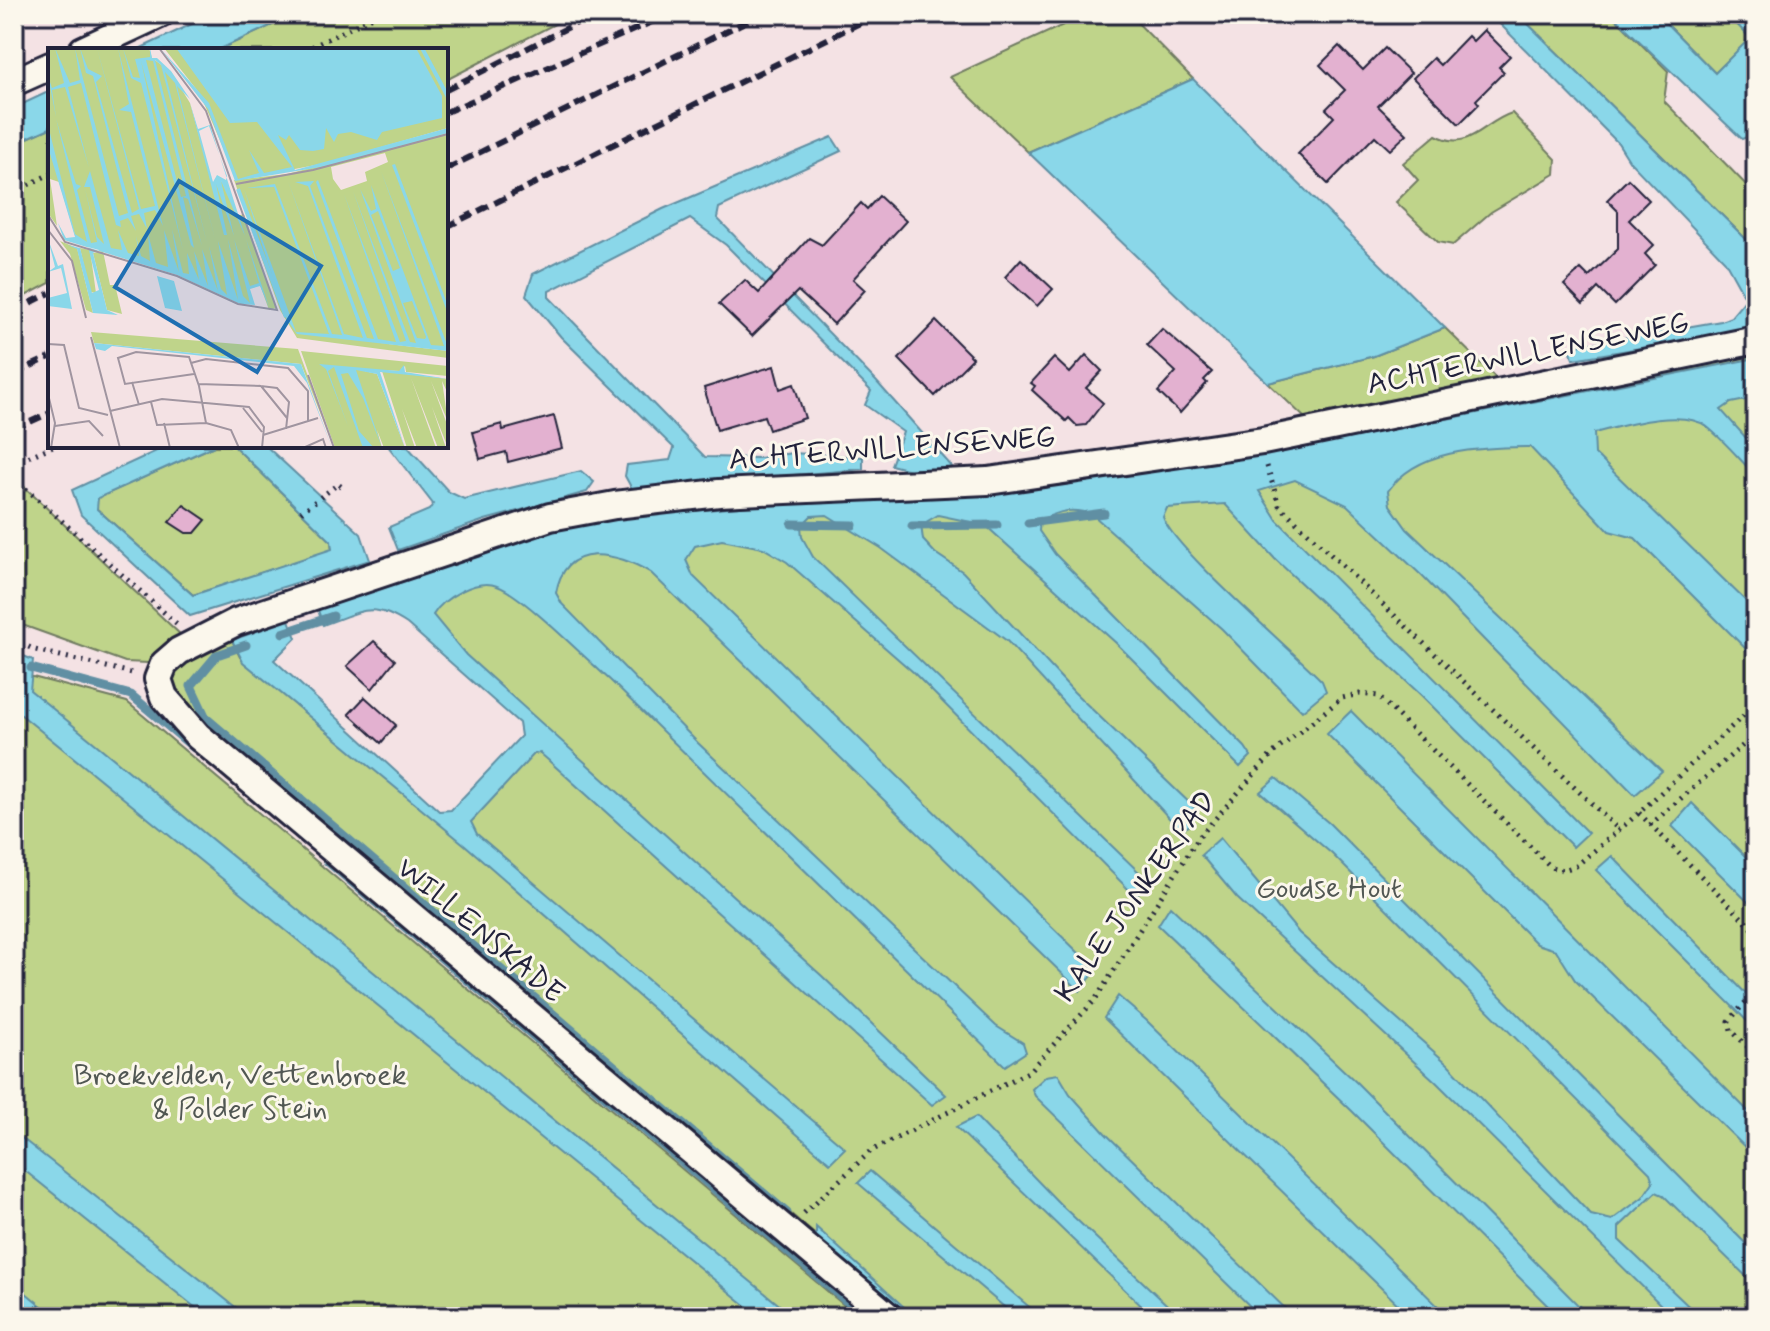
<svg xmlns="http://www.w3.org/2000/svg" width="1770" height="1331" font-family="Mynerve,sans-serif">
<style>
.green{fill:#bfd48a;stroke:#707b62;stroke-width:2}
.water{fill:#8ad7e9;stroke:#608fa3;stroke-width:2}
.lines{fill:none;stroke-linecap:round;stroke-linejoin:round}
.stream{stroke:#608fa3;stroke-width:9}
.building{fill:#e3b1d0;stroke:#22223b;stroke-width:2}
.minor-casing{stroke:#22223b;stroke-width:32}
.path{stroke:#22223b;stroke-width:5;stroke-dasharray:2 6;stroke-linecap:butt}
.minor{stroke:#fbf7ec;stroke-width:26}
.rail{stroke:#22223b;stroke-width:6;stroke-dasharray:12 6;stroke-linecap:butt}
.labels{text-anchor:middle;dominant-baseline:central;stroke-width:6;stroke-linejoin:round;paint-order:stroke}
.street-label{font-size:30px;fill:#22223b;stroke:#fbf7ec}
.park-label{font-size:30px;fill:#515753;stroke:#fbf7ec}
.inset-river{fill:none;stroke:#8ad7e9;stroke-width:4}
.inset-road{fill:none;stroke:#a095a0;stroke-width:2}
.view{fill:#1f6fb2;fill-opacity:0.15;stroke:#1f6fb2;stroke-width:4}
.inset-edge{fill:none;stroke:#22223b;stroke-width:4}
</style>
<rect width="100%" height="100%" fill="#f4e2e4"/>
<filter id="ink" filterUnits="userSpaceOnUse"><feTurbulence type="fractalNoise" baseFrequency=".0125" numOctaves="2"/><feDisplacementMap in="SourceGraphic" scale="16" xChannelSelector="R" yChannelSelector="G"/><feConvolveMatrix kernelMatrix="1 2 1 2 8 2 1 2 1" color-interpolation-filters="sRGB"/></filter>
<g filter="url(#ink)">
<!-- green -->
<g class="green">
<path d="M296,14H574L446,80V50H218Z"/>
<path d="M1087,14H1129L1193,79L1028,152L950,77Z"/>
<path d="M1518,14H1611L1668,71L1664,101L1756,195V249Z"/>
<path d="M1657,14H1727L1751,38L1715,73Z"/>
<path d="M1512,113L1556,159L1555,174L1491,212L1453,245L1438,242L1396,202L1418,180L1403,163L1436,135C1469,153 1483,122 1512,113Z"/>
<path d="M50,128V283L14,302V144Z"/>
<path d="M1445,328L1498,380L1307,420L1268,383L1374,356Z"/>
<path d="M1756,351V1317H910L790,1213H781L475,960L203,723L178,698L173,679L183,659L232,640L240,657L448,825L536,732L407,601L471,564L811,516L1299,460Z"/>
<path d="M214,446H234L331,541L332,550L193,595L97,509V498Z"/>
<path d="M15,478L184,638L148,663L125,662L14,622Z"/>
<path d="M29,676L127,702L858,1317H14V681L29,683Z"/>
</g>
<!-- water -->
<g class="water">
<path d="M213,14H296L218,50H137Z"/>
<path d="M1490,14H1518L1756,249V318L1740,332L1573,359L1570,347L1721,321L1731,317L1746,299L1725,261L1630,162L1618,143Z"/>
<path d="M1611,14H1657L1715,73L1750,38L1727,14H1756V128L1752,135L1742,139Z"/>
<path d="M1193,79L1445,328L1374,356L1268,383L1028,152Z"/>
<path d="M50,91V128L14,144V108Z"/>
<path d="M832,137L841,151L719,208L717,218L876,381L954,469L921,473L891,465L903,432L865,405L871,391L726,245L690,219L549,291V297L705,457L759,458L792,453L863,457V469L632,489L625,476L627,465L670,460L674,448L561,337L526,295L533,274L663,209Z"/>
<path d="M1756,358V398L1731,403L1721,410L1756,449V476C1740,460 1724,440 1706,426C1681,408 1622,426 1594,433L1595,454L1756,611V659L1635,538L1609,531L1530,447C1481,448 1418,448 1388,491L1390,505L1407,529L1662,771L1635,795L1421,575L1347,505L1295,480L1259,491L1277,520L1588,833L1573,847L1422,696L1275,559L1225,504L1167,508L1163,517C1172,547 1292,650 1322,681L1326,691L1302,711L1222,629L1093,515C1072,507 1060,511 1040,520L1039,531L1055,554L1245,747L1251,756L1240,767L1116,643L985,525L938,515L921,525L923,540L935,553L963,572L1074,692L1198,811L1189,826L1180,830L1007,641L881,548L827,515L811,516L801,526L802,537L813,557L1142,875L1145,883L1136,897L913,672L787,562L763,548L722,540L695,546L686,560L693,576L1085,959L1095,972L1080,991L651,573C617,552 565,540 556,593L562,604L698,743L996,1026L1023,1043L1026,1052L1005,1066L611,681C588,661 522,594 497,586C477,578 443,598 433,615L466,655L822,976L946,1095L932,1105L548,760L540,753L534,754L471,822L477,834L845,1148L830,1163L465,845L243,662L232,640L289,620L296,638L274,660L439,811L451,810L521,736L519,723L407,624C371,600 361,612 323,625L318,610L528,536L615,518L1146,471L1269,454Z"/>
<path d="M167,446H214L98,498L97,509L193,595L332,549L331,541L234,446H266L361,534L370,560L190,616L81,515L72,490Z"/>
<path d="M388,446H407L449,492L464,499L581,471L594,482L587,492L485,520L398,550L389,527L429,510L433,504Z"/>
<path d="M14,652L33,660L30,690L794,1317H760L14,709Z"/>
<path d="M1351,711L1756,1119V1158L1575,980L1556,950L1537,944L1327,734Z"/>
<path d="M1276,778L1330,824L1756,1254V1286L1663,1195L1656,1192L1619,1227V1240L1700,1317H1673L1436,1082L1237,898L1201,855L1220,838L1299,933L1448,1064L1591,1215L1612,1220L1643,1197L1653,1182L1650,1173L1332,854L1260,792Z"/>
<path d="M1692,803L1756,867V910L1672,826Z"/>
<path d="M1612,856L1756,1004V1030L1596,870Z"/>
<path d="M1170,906L1357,1083L1590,1317H1559L1352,1111L1158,925Z"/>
<path d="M1118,996L1146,1020L1449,1317H1411L1104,1018Z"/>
<path d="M1058,1074L1070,1094L1105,1133L1294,1317H1261L1035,1096L1032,1089L1046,1076Z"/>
<path d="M976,1117L1060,1204L1180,1317H1153L956,1127Z"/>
<path d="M14,1132L248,1317H207L14,1162Z"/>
<path d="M870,1171L1041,1317H1016L858,1183Z"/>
<path d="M816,1227L915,1317H904L823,1248L816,1238Z"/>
<path d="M14,1283L55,1317H14Z"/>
</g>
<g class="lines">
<!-- stream -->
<g class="stream">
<path d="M1028,523L1104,513"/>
<path d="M792,524L853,525"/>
<path d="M912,526L997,525"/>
<path d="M283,633L333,616"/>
<path d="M246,645L217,655L191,686L206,718L787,1213"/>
<path d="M31,668L131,695L194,748"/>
<path d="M327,861L865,1317"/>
</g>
</g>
<!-- building -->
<g class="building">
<path d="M1484,30L1510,56L1499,67L1504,72L1476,100L1479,104L1459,124L1413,78L1433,58L1440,65L1468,36L1473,41Z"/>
<path d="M1339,46L1363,70L1385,48L1411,73L1378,106L1407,134L1390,150L1375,136L1328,184L1298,154L1334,117L1326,109L1345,90L1320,65Z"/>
<path d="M1628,179L1649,200L1629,220L1654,245L1645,254L1655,265L1615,305L1598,288L1583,304L1564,285L1581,269L1589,277L1618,249V211L1607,200Z"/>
<path d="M879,196L906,221L853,279L865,290L834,324L798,291L752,336L719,304L745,280L759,293L809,238L822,245L861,203L867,209Z"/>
<path d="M1021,259L1053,289L1037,306L1005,277Z"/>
<path d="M936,321L973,358L935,396L899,359Z"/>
<path d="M1162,329L1212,372L1204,380L1207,383L1180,413L1158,392L1176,372L1147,345Z"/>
<path d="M1086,355L1102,371L1086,388L1103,403L1086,425L1077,426L1069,418L1066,421L1032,390L1035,386L1031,383L1054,358L1070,373Z"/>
<path d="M774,366L780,389L794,384L805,418L769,430L764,416L717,430L704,388Z"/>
<path d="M554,416L562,448L508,462L506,452L480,459L473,432L502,424L503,430Z"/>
<path d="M184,505L206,520L195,533H186L169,522Z"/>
<path d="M374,641L395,660L372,689L347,666Z"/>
<path d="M365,697L396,725L381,743L349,714Z"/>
</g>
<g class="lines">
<defs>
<g id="minor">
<path d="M83,50L160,14"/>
<path d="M14,82L50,66"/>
<path d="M889,1317L198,736L164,697L158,679L164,664L179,651L236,622L550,517L615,505L719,493L988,481L1263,441L1756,340"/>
</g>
</defs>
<!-- minor casing -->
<use href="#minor" class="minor-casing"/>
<!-- path -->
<g class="path">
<path d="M305,50L379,14"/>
<path d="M14,192L50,174"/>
<path d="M14,463L53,446"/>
<path d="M1267,466L1279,505L1620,831"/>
<path d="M14,478L177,624"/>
<path d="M301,512L338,484L343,488"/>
<path d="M14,640L35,650L132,673"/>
<path d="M1639,813L1756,932"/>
<path d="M1650,825L1756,734"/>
<path d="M1756,990L1729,1021L1731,1030L1756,1055"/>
<path d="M804,1213L871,1151L1028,1072L1095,1000L1199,837L1273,753L1342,698L1360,694L1378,696L1551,867L1563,870L1576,866L1639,813L1756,704"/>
</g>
<!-- minor -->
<use href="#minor" class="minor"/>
<!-- rail -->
<g class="rail">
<path d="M446,90L594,14"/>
<path d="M446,112L670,14"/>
<path d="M446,169L761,14"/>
<path d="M446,227L878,14"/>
<path d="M14,311L50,293"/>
<path d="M14,374L50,357"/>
<path d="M14,429L50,413"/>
</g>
</g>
</g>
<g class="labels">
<!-- street labels -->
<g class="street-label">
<text transform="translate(1528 354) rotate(-11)">ACHTERWILLENSEWEG</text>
<text transform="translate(892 449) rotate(-4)">ACHTERWILLENSEWEG</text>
<text transform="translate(1136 897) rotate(-54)">KALE JONKERPAD</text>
<text transform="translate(480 931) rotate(40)">WILLENSKADE</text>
</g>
<!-- park labels -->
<g class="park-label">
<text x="1329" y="888">Goudse Hout</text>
<text x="240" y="1075">Broekvelden, Vettenbroek<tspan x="240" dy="34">&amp; Polder Stein</tspan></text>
</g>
</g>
<!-- overview -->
<g transform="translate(48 48)">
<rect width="400" height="400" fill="#f4e2e4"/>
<path d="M0,0H101L104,10L123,24L142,55L164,135L177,133L189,168L196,166L228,260L221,262L212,237L201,240L205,256H198L127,225L29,194L11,134L2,131L9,178L0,165ZM116,0H400V80L273,116L189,132L152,46ZM400,85V301L332,295L400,303V310L249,290L232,262L186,132L239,126ZM337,105L340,114L317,124L319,133L293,142L285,131L283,119ZM12,193L29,200L45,265L38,262L22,206ZM32,200L42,202L48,245L42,244ZM55,203L62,237H67L74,266L59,262L45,205ZM43,284L250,301L286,400L253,316L46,295ZM253,303L400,318V328L358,324L357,318L352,323L308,321L329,326L357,400H336L329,382L334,400H287ZM334,323L400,331V346L394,333L400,374L383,333L400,379V400L384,359L398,400H390L363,330L388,400H369L354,361L367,400H359Z" fill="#bfd48a" fill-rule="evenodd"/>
<path d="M7,0L22,35L32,32L27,0L71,168L80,165L45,28L38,25L32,0L40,21L54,28L48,34L84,165L91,161L49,0L93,161L107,158L83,64L71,62L81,56L70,0L115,178L107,162L96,165L99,181L91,166L83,168L88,183L80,170L72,173L73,179L68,177L33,35L20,39L41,120L17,39L4,42L8,69L0,28L4,40L16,35ZM75,0L85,29L92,30L87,11L102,9V0L104,10H109L123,23L142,51L129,38L167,191L127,35L117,24L159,195L113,17L107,12L154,198L140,151L135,149L146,200L143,197L93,13L135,202L93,35L83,30ZM98,12L105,13L138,148L133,149ZM112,0L161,55L190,131L211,125L201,102L216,125L244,119L209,74L182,75L128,0H368L394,48V70L334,84L329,92L303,84L290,86L286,94L278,80L276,101L265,103L252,102L241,87L238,92L230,87L247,122L400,80V85L285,117L187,133L160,61ZM142,55L150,81L162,77L197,188L173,133L186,188L168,136L179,187H176ZM161,78L179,128L178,132L169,127L165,134L151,83ZM8,71L28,136L33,138L29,142L43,195L49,194L37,141L49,189L56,196L42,139H36L42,123L63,200L74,202L70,182L80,205L91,208L88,188L93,208L102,213L100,186L108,215L120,219L116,182L131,224L124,181L135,225L141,226L139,205L151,232L146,203L160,238L154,201L170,243L161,198L173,241L179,247L170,193L190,252L180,191L195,248L202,255L186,191L202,238L211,235L198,191L221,259L212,238L202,241L207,257L192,256L129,227L16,192L10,175L18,190L27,189L0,99V77L27,186L39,194ZM347,116L400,258V266L344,117ZM333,123L400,299V303L249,286L238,270L196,141L248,284L281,286L226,139L199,140L227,136L284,286L294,287L240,133L296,286L315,290L260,138L247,134L266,133L262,138L319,290L326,291L268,134L270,132L330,291L348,294L296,146L352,294L358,293L305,143L362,294L368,295L312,141L323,163L328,161L323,137L383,297L396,298ZM330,163L352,220L345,223L323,167ZM364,253L378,289L377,291L369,290L355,255ZM0,191L10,218L15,216L24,261L0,258V250L19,245L13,220L0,224L7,219ZM20,197L32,200L44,245L51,242L40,199L51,202L45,205L59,262L70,267L45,265L29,201ZM109,228L126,233L134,263L117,260ZM46,295L253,316L284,400L259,335L246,318L64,298L57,303L48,301ZM271,316L351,323L356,317L357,324L400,331L332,324L357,400L329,326L308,322L334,400L315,350L300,325L293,326L311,383L326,400H315L286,319L280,323L300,378L278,321Z" fill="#8ad7e9" fill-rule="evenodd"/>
<path class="inset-river" d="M374,0L400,49M190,141L238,269"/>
<path class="inset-road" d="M188,136L265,122L400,86M0,167L17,194L129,228L190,256L229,262L158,63L111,0M0,182L24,213L38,270M43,289L72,400M0,296L16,297L31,360L60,367M143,315L158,311L240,320L260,343V374M146,326L77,336L70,310L88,304L141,309L151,338L158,375M260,327L286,400M84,334L91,357M150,336L213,338M0,346L7,375L3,400M103,354L109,377L158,375M195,360L214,384M62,363L114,351L201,359L216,379L214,400M116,375L122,400M158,375L183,382L191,400M7,378L41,373L55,388M238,381L241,354L229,340L213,338L239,370M215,387L270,370M255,400L275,391L278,400"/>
<path class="view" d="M131,133L273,218L209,324L67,239Z"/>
<rect width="400" height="400" class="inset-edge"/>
</g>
<!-- margin -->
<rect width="1770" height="1331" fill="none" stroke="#fbf7ec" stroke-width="48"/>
<rect x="24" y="24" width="1722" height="1283" fill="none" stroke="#22223b" stroke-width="3" filter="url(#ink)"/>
</svg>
